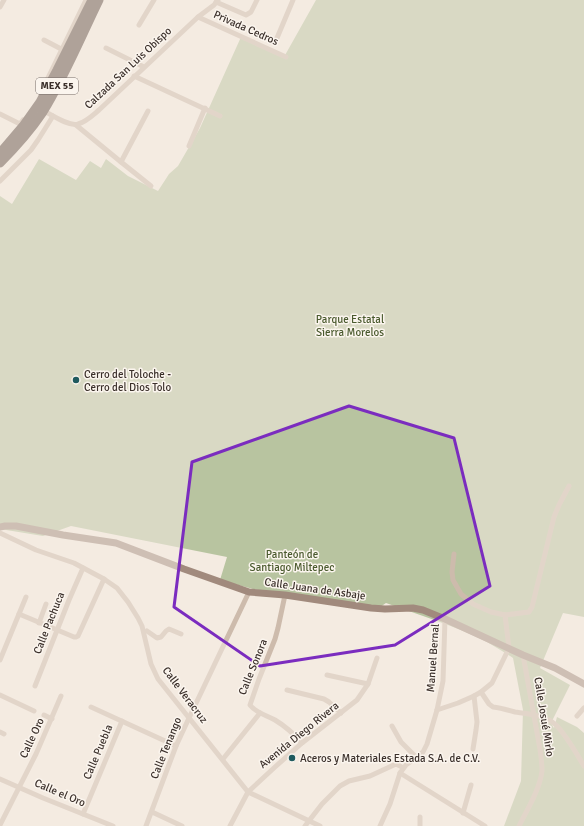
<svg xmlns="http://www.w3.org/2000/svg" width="584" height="826" font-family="Signika,sans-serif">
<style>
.green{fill:#b8c4a0}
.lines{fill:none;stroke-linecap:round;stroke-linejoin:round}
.street{stroke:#cdbbac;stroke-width:5}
.secondary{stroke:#a18a7d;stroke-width:7}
.highway{stroke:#5c4a42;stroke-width:9}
.marked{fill:none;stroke:#7b2cbf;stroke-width:3;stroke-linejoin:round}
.poi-dot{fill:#1f5a5e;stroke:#fbf5ee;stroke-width:1.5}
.labels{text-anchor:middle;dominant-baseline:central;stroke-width:3;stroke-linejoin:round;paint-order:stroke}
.shield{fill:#fbf5ee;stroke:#756b66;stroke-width:1}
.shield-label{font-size:10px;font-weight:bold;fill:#3b302b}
.street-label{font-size:11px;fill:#3b302b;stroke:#fbf5ee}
.park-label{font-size:11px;fill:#4a5a2e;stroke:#fbf5ee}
.poi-label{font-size:11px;fill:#3b302b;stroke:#fbf5ee;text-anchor:start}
</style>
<rect width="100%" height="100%" fill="#f4ebe1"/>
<!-- green -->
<path class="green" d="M316,0H584V617L563,613L540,668L570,685L551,723L554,728L557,717L577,727L584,733V826H504L521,781L523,710L513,658C505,653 496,647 487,642C455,626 420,615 386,603L377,609L253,589L220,580L227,557L71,526L43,536L0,529V196L12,204L39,159L76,180L90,161L101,168L106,159L128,176L158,191L169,174L178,166L200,128L241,37L284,57Z"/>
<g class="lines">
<!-- street -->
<g class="street">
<path d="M216,2L246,15L251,12L257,0"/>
<path d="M0,7L4,0"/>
<path d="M198,17L286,57"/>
<path d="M139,25L154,0"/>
<path d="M277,38L293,0"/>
<path d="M44,40L65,51"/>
<path d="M106,48L144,67"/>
<path d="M134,76L220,116"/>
<path d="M45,84L86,0"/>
<path d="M44,111C52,115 69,127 78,124C86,122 93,115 99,110L198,17L214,5L218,0"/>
<path d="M0,114L20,124L23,120"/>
<path d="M76,125L121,162L151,186"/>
<path d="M189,146L205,108"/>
<path d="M121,162L148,111"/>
<path d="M0,181L31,150L38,140L53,116"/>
<path d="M0,533L36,550L74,563L104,579L117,588L128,602L138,618L142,626L151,664L158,679L248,792L320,826"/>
<path d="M454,554L452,572L453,580L461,594L473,604L491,612L505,615L529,612L532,607L554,517L559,505L569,486"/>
<path d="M285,595L278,628L275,639L259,679L250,705C256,713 266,715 275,720C285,726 294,734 302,743"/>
<path d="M19,614L74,637H76L78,636L104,579"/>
<path d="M39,623L46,604"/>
<path d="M147,631L157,638L161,637L166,631L169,629L181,634"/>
<path d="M0,660L26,597"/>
<path d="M327,675L368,684"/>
<path d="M35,686L69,600L83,568"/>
<path d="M287,690L324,699L329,702L341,713"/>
<path d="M481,692L489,704L493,707C501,708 508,710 515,712C529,714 545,715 556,725C567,736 576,753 584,766"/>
<path d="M0,695L34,711"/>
<path d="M91,707L176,746"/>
<path d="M437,710L458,703L474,696L481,692L492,683L509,648L505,615"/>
<path d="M44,715L52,719"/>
<path d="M577,716L584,708"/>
<path d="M392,726L401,742L416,757"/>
<path d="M0,732L4,734"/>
<path d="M473,749L476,730L477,722L474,696"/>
<path d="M223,759L260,713"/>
<path d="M400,773L485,826"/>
<path d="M0,779L43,798L113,826"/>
<path d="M152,812L182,826"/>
<path d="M463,813L471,785"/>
<path d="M83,814L122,721"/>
<path d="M0,825L36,754L61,696"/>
<path d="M146,826L176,746L189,718L249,592"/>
<path d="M230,826L248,792L275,767L302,743L357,700L368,684L377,658"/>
<path d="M305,826L322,804L340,786L349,781L370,776L396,764L400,766L403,768"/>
<path d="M380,826L390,804L400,773L406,765L423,752L427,744L437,710L443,681L445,619"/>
<path d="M420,826V817"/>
<path d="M519,826C527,810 540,789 542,771C542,764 541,756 540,749L523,655"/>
</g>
<!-- secondary -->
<path class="secondary" d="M0,527L5,526H16L63,535L116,543L184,569L249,592L285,595L371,608L385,609L413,608L423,610L445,619L523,655L555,668L584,684"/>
<!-- highway -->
<g class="highway">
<path d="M0,153L23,126L40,102L57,70L92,0"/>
<path d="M0,163C16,147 31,130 43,112C65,76 81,37 99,0"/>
</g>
</g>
<!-- marked area -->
<path d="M0 0H584V826H0ZM349,406L454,438L490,586L395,645L260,666L174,607L192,462Z" fill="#f4ebe1" fill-opacity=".55" fill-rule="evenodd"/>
<path class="marked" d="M349,406L454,438L490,586L395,645L260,666L174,607L192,462Z"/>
<!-- markers -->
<g class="poi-dot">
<circle cx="76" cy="380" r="4"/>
<circle cx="292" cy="758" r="4"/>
</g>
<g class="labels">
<!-- shield labels -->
<rect class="shield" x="36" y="78" width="42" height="16" rx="3"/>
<g class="shield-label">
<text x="57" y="86">MEX 55</text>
</g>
<!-- street labels -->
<g class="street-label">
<text transform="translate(246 28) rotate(24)">Privada Cedros</text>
<text transform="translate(128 68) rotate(-43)">Calzada San Luis Obispo</text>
<text transform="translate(315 589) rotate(8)">Calle Juana de Asbaje</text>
<text transform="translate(49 623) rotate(-68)">Calle Pachuca</text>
<text transform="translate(433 658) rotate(-86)">Manuel Bernal</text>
<text transform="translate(253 667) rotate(-68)">Calle Sonora</text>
<text transform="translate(185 695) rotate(53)">Calle Veracruz</text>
<text transform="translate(544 717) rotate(81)">Calle Josué Mirlo</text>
<text transform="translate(299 735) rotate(-39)">Avenida Diego Rivera</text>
<text transform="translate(32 738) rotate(-65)">Calle Oro</text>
<text transform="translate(166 748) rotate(-68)">Calle Tenango</text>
<text transform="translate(98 752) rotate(-67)">Calle Puebla</text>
<text transform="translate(60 793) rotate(23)">Calle el Oro</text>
</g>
<!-- park labels -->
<g class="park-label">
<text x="350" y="319">Parque Estatal<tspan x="350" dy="13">Sierra Morelos</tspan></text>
<text x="292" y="554">Panteón de<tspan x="292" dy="13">Santiago Miltepec</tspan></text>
</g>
<!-- poi labels -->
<g class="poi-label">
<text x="84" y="374">Cerro del Toloche -<tspan x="84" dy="13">Cerro del Dios Tolo</tspan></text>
<text x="300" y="758">Aceros y Materiales Estada S.A. de C.V.</text>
</g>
</g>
</svg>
